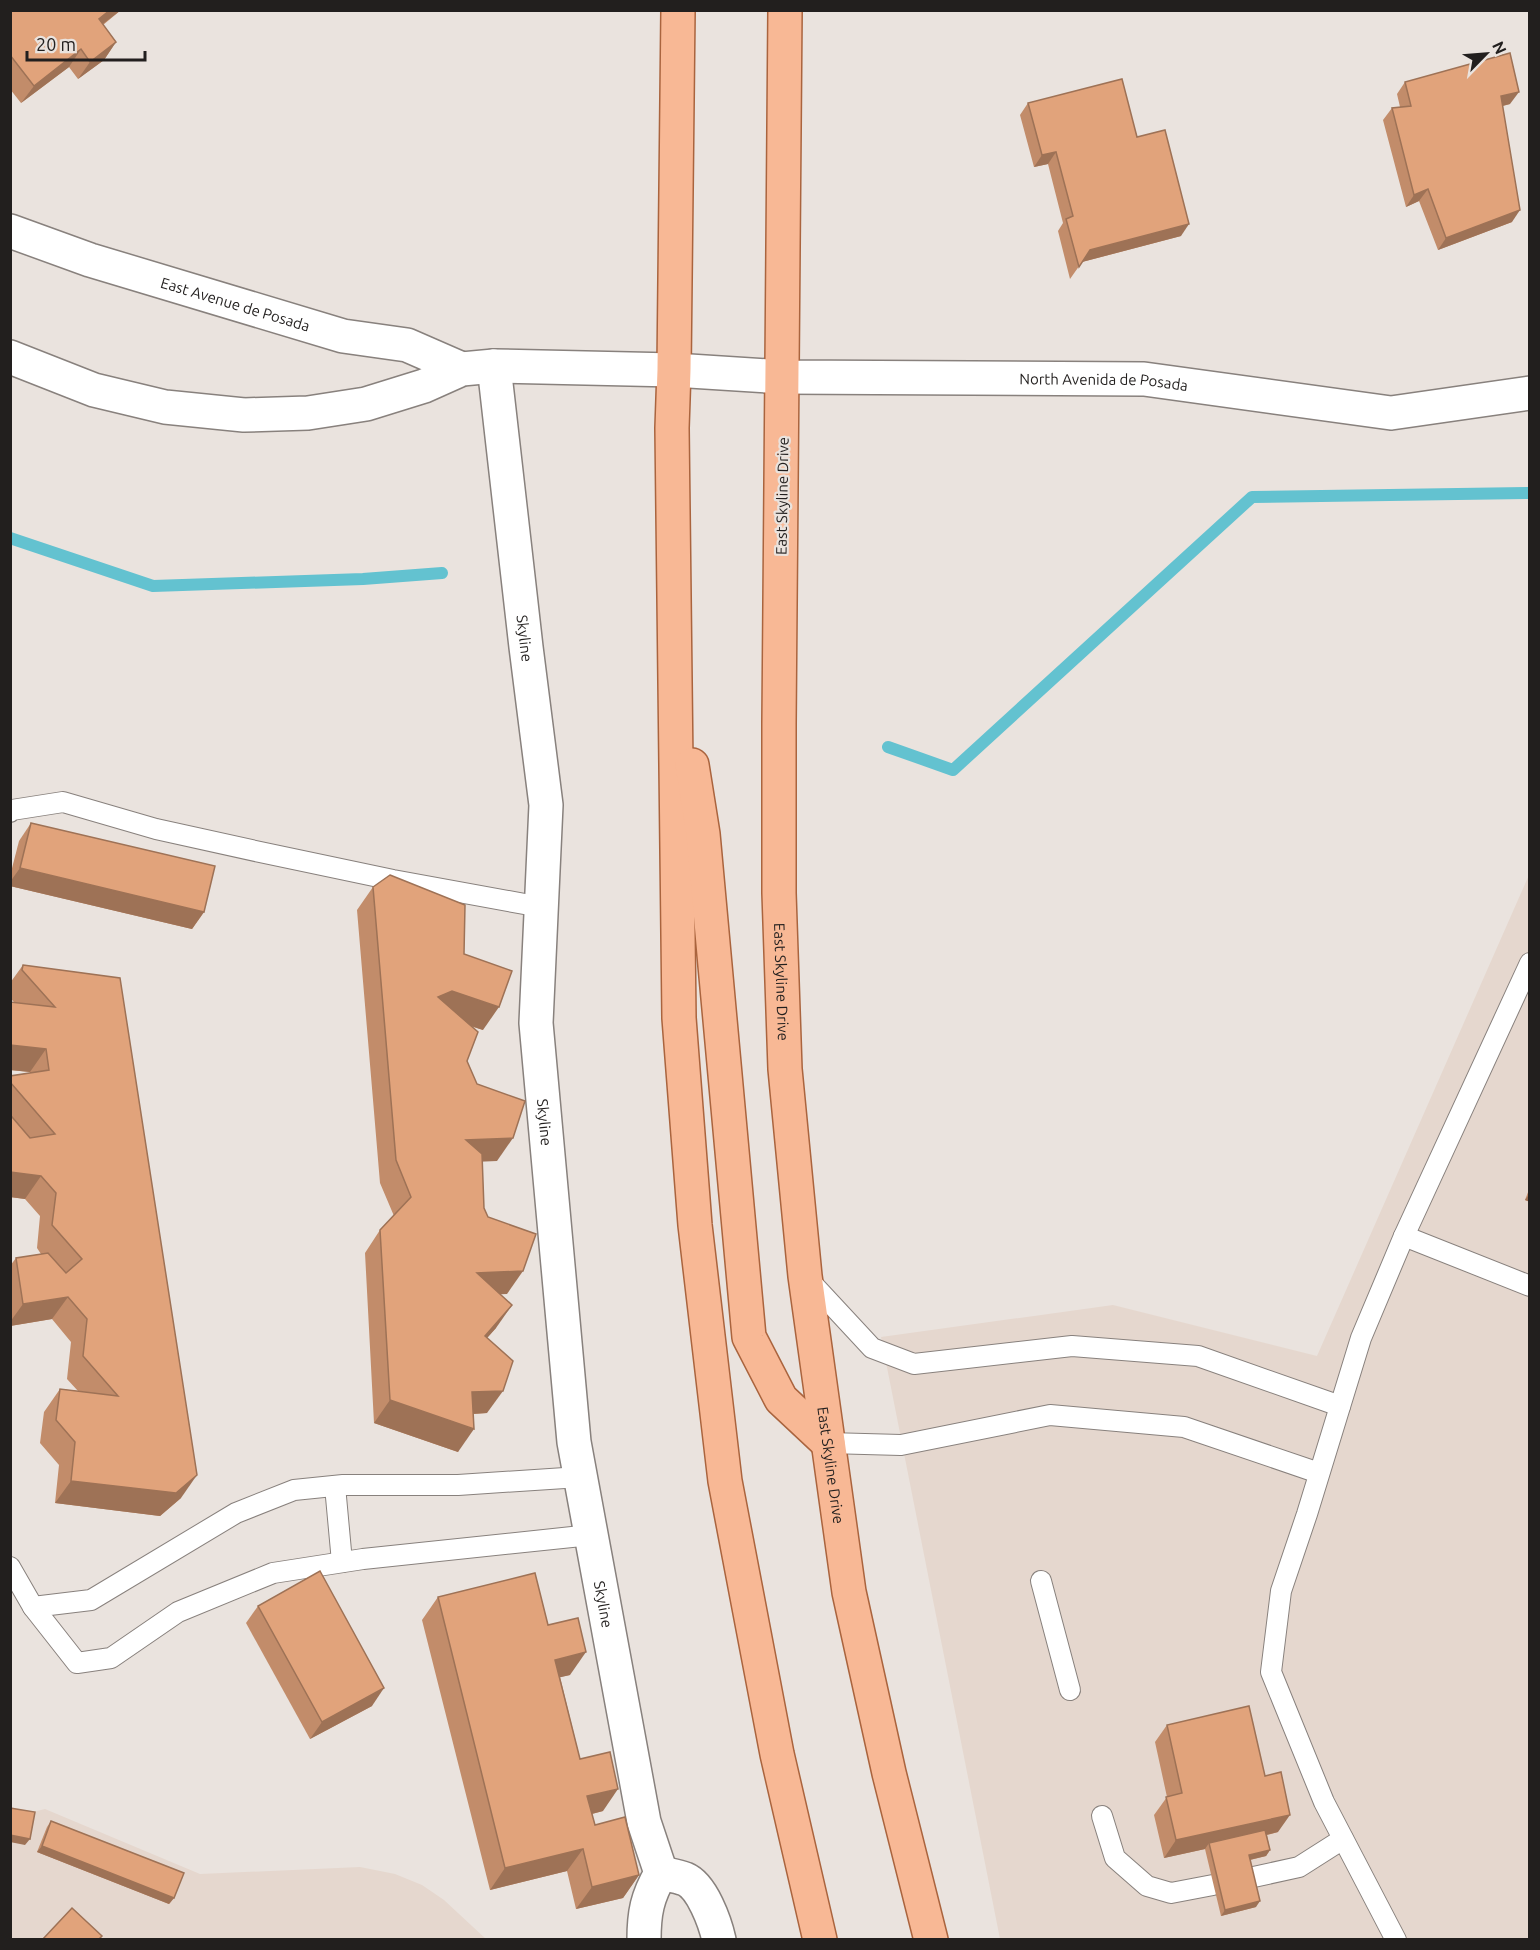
<svg xmlns="http://www.w3.org/2000/svg" width="1540" height="1950" font-family="Ubuntu,sans-serif">
<style>
.built{fill:#e5d7ce}
.lines{fill:none;stroke-linecap:round;stroke-linejoin:round}
.stream{stroke:#63c2d0;stroke-width:12}
.lane-casing{stroke:#88817d;stroke-width:22}
.street-casing{stroke:#88817d;stroke-width:36}
.primary-casing{stroke:#aa643e;stroke-width:36}
.lane{stroke:#fff;stroke-width:20}
.street{stroke:#fff;stroke-width:33}
.primary{stroke:#f8b895;stroke-width:33}
.wall{fill:#c28c6a}
.shaded-wall{fill:#9e7256}
.building{fill:#e1a37b;stroke:#9e7256;stroke-width:1.5}
.labels{text-anchor:middle;dominant-baseline:central;stroke-width:4.5;stroke-linejoin:round;paint-order:stroke}
.street-label{font-size:15px;fill:#221f1e;stroke:#eae3de}
</style>
<rect width="100%" height="100%" fill="#eae3de"/>
<!-- built -->
<g class="built">
<path d="M1529,875V1939H1000L881,1337L1113,1305L1317,1356Z"/>
<path d="M10,1807L33,1812L45,1809L200,1874L360,1867L395,1874L422,1885L444,1900L486,1939H11Z"/>
</g>
<g class="lines">
<!-- stream -->
<g class="stream">
<path d="M10,538L153,586L363,579L442,573"/>
<path d="M888,747L953,770L1252,497L1530,493"/>
</g>
<defs>
<g id="lane">
<path d="M10,812L12,810L63,802L156,829L260,852L393,880L541,907"/>
<path d="M1404,1236L1530,1286"/>
<path d="M807,1278L872,1348L914,1364L1072,1346L1198,1356L1340,1406"/>
<path d="M828,1443L901,1445L1050,1415L1184,1427L1319,1473"/>
<path d="M580,1477L458,1485H343L294,1490L236,1513L91,1600L33,1607L77,1663L111,1658L178,1612L273,1573L363,1559L591,1535"/>
<path d="M335,1486L342,1562"/>
<path d="M10,1567L33,1607"/>
<path d="M1041,1581L1070,1690"/>
<path d="M1102,1816L1115,1858L1147,1886L1171,1893L1213,1885"/>
<path d="M1249,1878L1299,1867L1343,1839"/>
<path d="M1396,1940L1324,1802L1271,1672L1281,1591L1307,1514L1361,1338L1404,1236L1530,963"/>
</g>
<g id="street">
<path id="s1" d="M10,231L90,260L343,336L407,345L462,369"/>
<path id="s2" d="M10,357L94,390L165,407L244,415L308,413L366,404L424,386L462,369L494,366L674,370L783,377L1144,379L1391,413L1530,393"/>
<path id="s3" d="M494,366L526,647L546,805L536,1023L574,1442L644,1822L661,1873C647,1897 644,1913 644,1940"/>
<path d="M661,1873C669,1875 677,1876 685,1879C702,1886 715,1922 719,1940"/>
</g>
<g id="primary">
<path d="M678,10L674,370L672,428L679,1018L695,1225L725,1481L777,1754L820,1940"/>
<path id="s4" d="M785,10L779,723V893L785,1069L805,1276L849,1592L889,1773L931,1940"/>
<path d="M692,765L703,834L749,1337L781,1399L828,1443"/>
</g>
</defs>
<!-- lane casing -->
<use href="#lane" class="lane-casing"/>
<!-- street casing -->
<use href="#street" class="street-casing"/>
<!-- primary casing -->
<use href="#primary" class="primary-casing"/>
<!-- lane -->
<use href="#lane" class="lane"/>
<!-- street -->
<use href="#street" class="street"/>
<!-- primary -->
<use href="#primary" class="primary"/>
</g>
<!-- wall -->
<g class="wall">
<path d="M10,10H121L103,25L116,42L104,60L78,79L69,67L21,103L10,89Z"/>
<path d="M1405,82L1510,104L1503,106L1512,222L1438,250L1419,201L1406,207L1383,120L1392,108L1400,107L1397,94Z"/>
<path d="M1028,103L1137,137L1181,236L1082,262L1070,279L1058,231L1063,223L1048,164L1034,167L1020,115Z"/>
<path d="M31,823L204,912L192,929L10,886V876L19,841Z"/>
<path d="M373,887L464,954L483,1030L470,1026L467,1061L497,1161H482L484,1208L507,1294H500L496,1328L487,1338V1413L473,1414L458,1452L374,1423L365,1253L380,1230L394,1216L380,1183L357,910Z"/>
<path d="M23,965L120,978L181,1498L160,1516L55,1503L59,1465L40,1443L44,1412L60,1389L78,1391L67,1379L71,1342L52,1319L10,1326V1266L16,1258L41,1254L37,1248L40,1216L25,1199L10,1197V1076L30,1073V1072L10,1070V1002L15,1003L10,998V983Z"/>
<path d="M1530,1187V1202L1525,1200Z"/>
<path d="M438,1597L548,1625L570,1675L560,1677L580,1759L603,1811L592,1814L595,1825L639,1875L623,1898L576,1909L567,1871L490,1890L422,1620Z"/>
<path d="M258,1606L372,1706L310,1739L246,1623Z"/>
<path d="M1167,1725L1278,1832L1267,1835L1270,1850L1266,1856L1250,1860L1256,1907L1221,1916L1205,1849L1164,1858L1154,1815L1167,1797L1155,1742Z"/>
<path d="M51,1821L174,1898L169,1904L37,1852L47,1827Z"/>
</g>
<!-- shaded-wall -->
<g class="shaded-wall">
<path d="M110,10H121L86,37L99,19Z"/>
<path d="M116,42L104,60L78,79L90,62Z"/>
<path d="M81,49L69,67L21,103L34,86Z"/>
<path d="M1519,92L1510,104L1493,108L1501,96Z"/>
<path d="M1056,152L1048,164L1034,167L1042,155Z"/>
<path d="M1428,189L1419,201L1406,207L1414,195Z"/>
<path d="M1520,210L1512,222L1438,250L1446,238Z"/>
<path d="M1189,224L1181,236L1082,262L1090,250Z"/>
<path d="M20,868L204,912L192,929L10,886V882Z"/>
<path d="M452,991L499,1007L483,1030L436,1014L438,997Z"/>
<path d="M10,1045L46,1049L30,1072L10,1070Z"/>
<path d="M513,1138L497,1161L450,1163L466,1140Z"/>
<path d="M10,1172L41,1176L25,1199L10,1197Z"/>
<path d="M1530,1193V1202L1525,1200Z"/>
<path d="M523,1271L507,1294L461,1296L477,1273Z"/>
<path d="M68,1297L52,1319L10,1326V1322L23,1304Z"/>
<path d="M512,1305L496,1328L469,1358L485,1336Z"/>
<path d="M503,1391L487,1413L456,1415L472,1392Z"/>
<path d="M390,1400L474,1429L458,1452L374,1423Z"/>
<path d="M197,1475L181,1498L160,1516L55,1503L71,1481Z"/>
<path d="M586,1652L570,1675L540,1682L555,1660Z"/>
<path d="M384,1688L372,1706L310,1739L322,1722Z"/>
<path d="M618,1789L603,1811L572,1819L587,1796Z"/>
<path d="M1290,1815L1278,1832L1210,1848L1209,1843L1205,1849L1164,1858L1176,1840Z"/>
<path d="M10,1835L30,1839L25,1845L10,1842Z"/>
<path d="M42,1846L174,1898L169,1904L37,1852Z"/>
<path d="M583,1849L567,1871L490,1890L505,1868Z"/>
<path d="M1270,1850L1266,1856L1245,1861L1249,1855Z"/>
<path d="M639,1875L623,1898L576,1909L592,1887Z"/>
<path d="M1260,1901L1256,1907L1221,1916L1225,1910Z"/>
</g>
<!-- building -->
<g class="building">
<path d="M10,10H110L99,19L116,42L90,62L81,49L34,86L10,55Z"/>
<path d="M1510,53L1519,92L1501,96L1520,210L1446,238L1428,189L1414,195L1392,108L1411,106L1405,82Z"/>
<path d="M1122,79L1137,137L1165,130L1189,224L1090,250L1079,267L1066,219L1073,216L1056,152L1042,155L1028,103Z"/>
<path d="M31,823L215,866L204,912L20,868Z"/>
<path d="M390,875L465,905L464,954L512,971L499,1007L452,991L438,997L478,1032L467,1061L477,1084L525,1101L513,1138L466,1140L482,1154L484,1208L488,1217L536,1234L523,1271L477,1273L512,1305L485,1336L513,1361L503,1391L472,1392L474,1429L390,1400L380,1230L411,1197L396,1160L373,887Z"/>
<path d="M23,965L120,978L197,1475L176,1493L71,1481L75,1442L56,1420L60,1389L118,1396L83,1356L87,1319L68,1297L23,1304L16,1258L48,1253L66,1273L82,1259L52,1225L56,1193L41,1176L10,1172V1118L12,1117L30,1138L55,1134L10,1082V1076L49,1070L46,1049L10,1045V1002L55,1007L22,970Z"/>
<path d="M320,1571L384,1688L322,1722L258,1606Z"/>
<path d="M535,1573L548,1625L578,1618L586,1652L555,1660L580,1759L610,1752L618,1789L587,1796L595,1825L625,1817L639,1875L592,1887L583,1849L505,1868L438,1597Z"/>
<path d="M1249,1706L1265,1776L1281,1772L1290,1815L1176,1840L1166,1797L1182,1793L1167,1725Z"/>
<path d="M10,1808L35,1812L30,1839L10,1835Z"/>
<path d="M51,1821L184,1873L174,1898L42,1846Z"/>
<path d="M1265,1830L1270,1850L1249,1855L1260,1901L1225,1910L1209,1843Z"/>
<path d="M72,1908L102,1936L98,1940H42Z"/>
</g>
<g class="labels">
<!-- street labels -->
<g class="street-label">
<text stroke="none"><textPath href="#s1" startOffset="237">East Avenue de Posada</textPath></text>
<text stroke="none"><textPath href="#s2" startOffset="1110">North Avenida de Posada</textPath></text>
<text transform="translate(782 496) rotate(-89)">East Skyline Drive</text>
<text stroke="none"><textPath href="#s3" startOffset="274">Skyline</textPath></text>
<text stroke="none"><textPath href="#s4" startOffset="972">East Skyline Drive</textPath></text>
<text stroke="none"><textPath href="#s3" startOffset="760">Skyline</textPath></text>
<text stroke="none"><textPath href="#s4" startOffset="1458">East Skyline Drive</textPath></text>
<text stroke="none"><textPath href="#s3" startOffset="1246">Skyline</textPath></text>
</g>
</g>
<!-- border -->
<rect width="1540" height="1950" fill="none" stroke="#221f1e" stroke-width="24"/>
<!-- north arrow -->
<g transform="translate(1486 54) rotate(65)" stroke="#eae3de" stroke-width="4.5" paint-order="stroke">
<path d="M0-4.5L10 22L0 15L-10 22Z" fill="#221f1e"/>
<text y="-9" font-size="16" font-weight="bold" text-anchor="middle" fill="#221f1e">N</text>
</g>
<!-- scale -->
<path d="M27 51v9h118v-9" fill="none" stroke="#221f1e" stroke-width="3"/>
<text x="36" y="51" font-size="18" fill="#221f1e" stroke="#eae3de" stroke-width="4.5" paint-order="stroke">20 m</text>
</svg>
